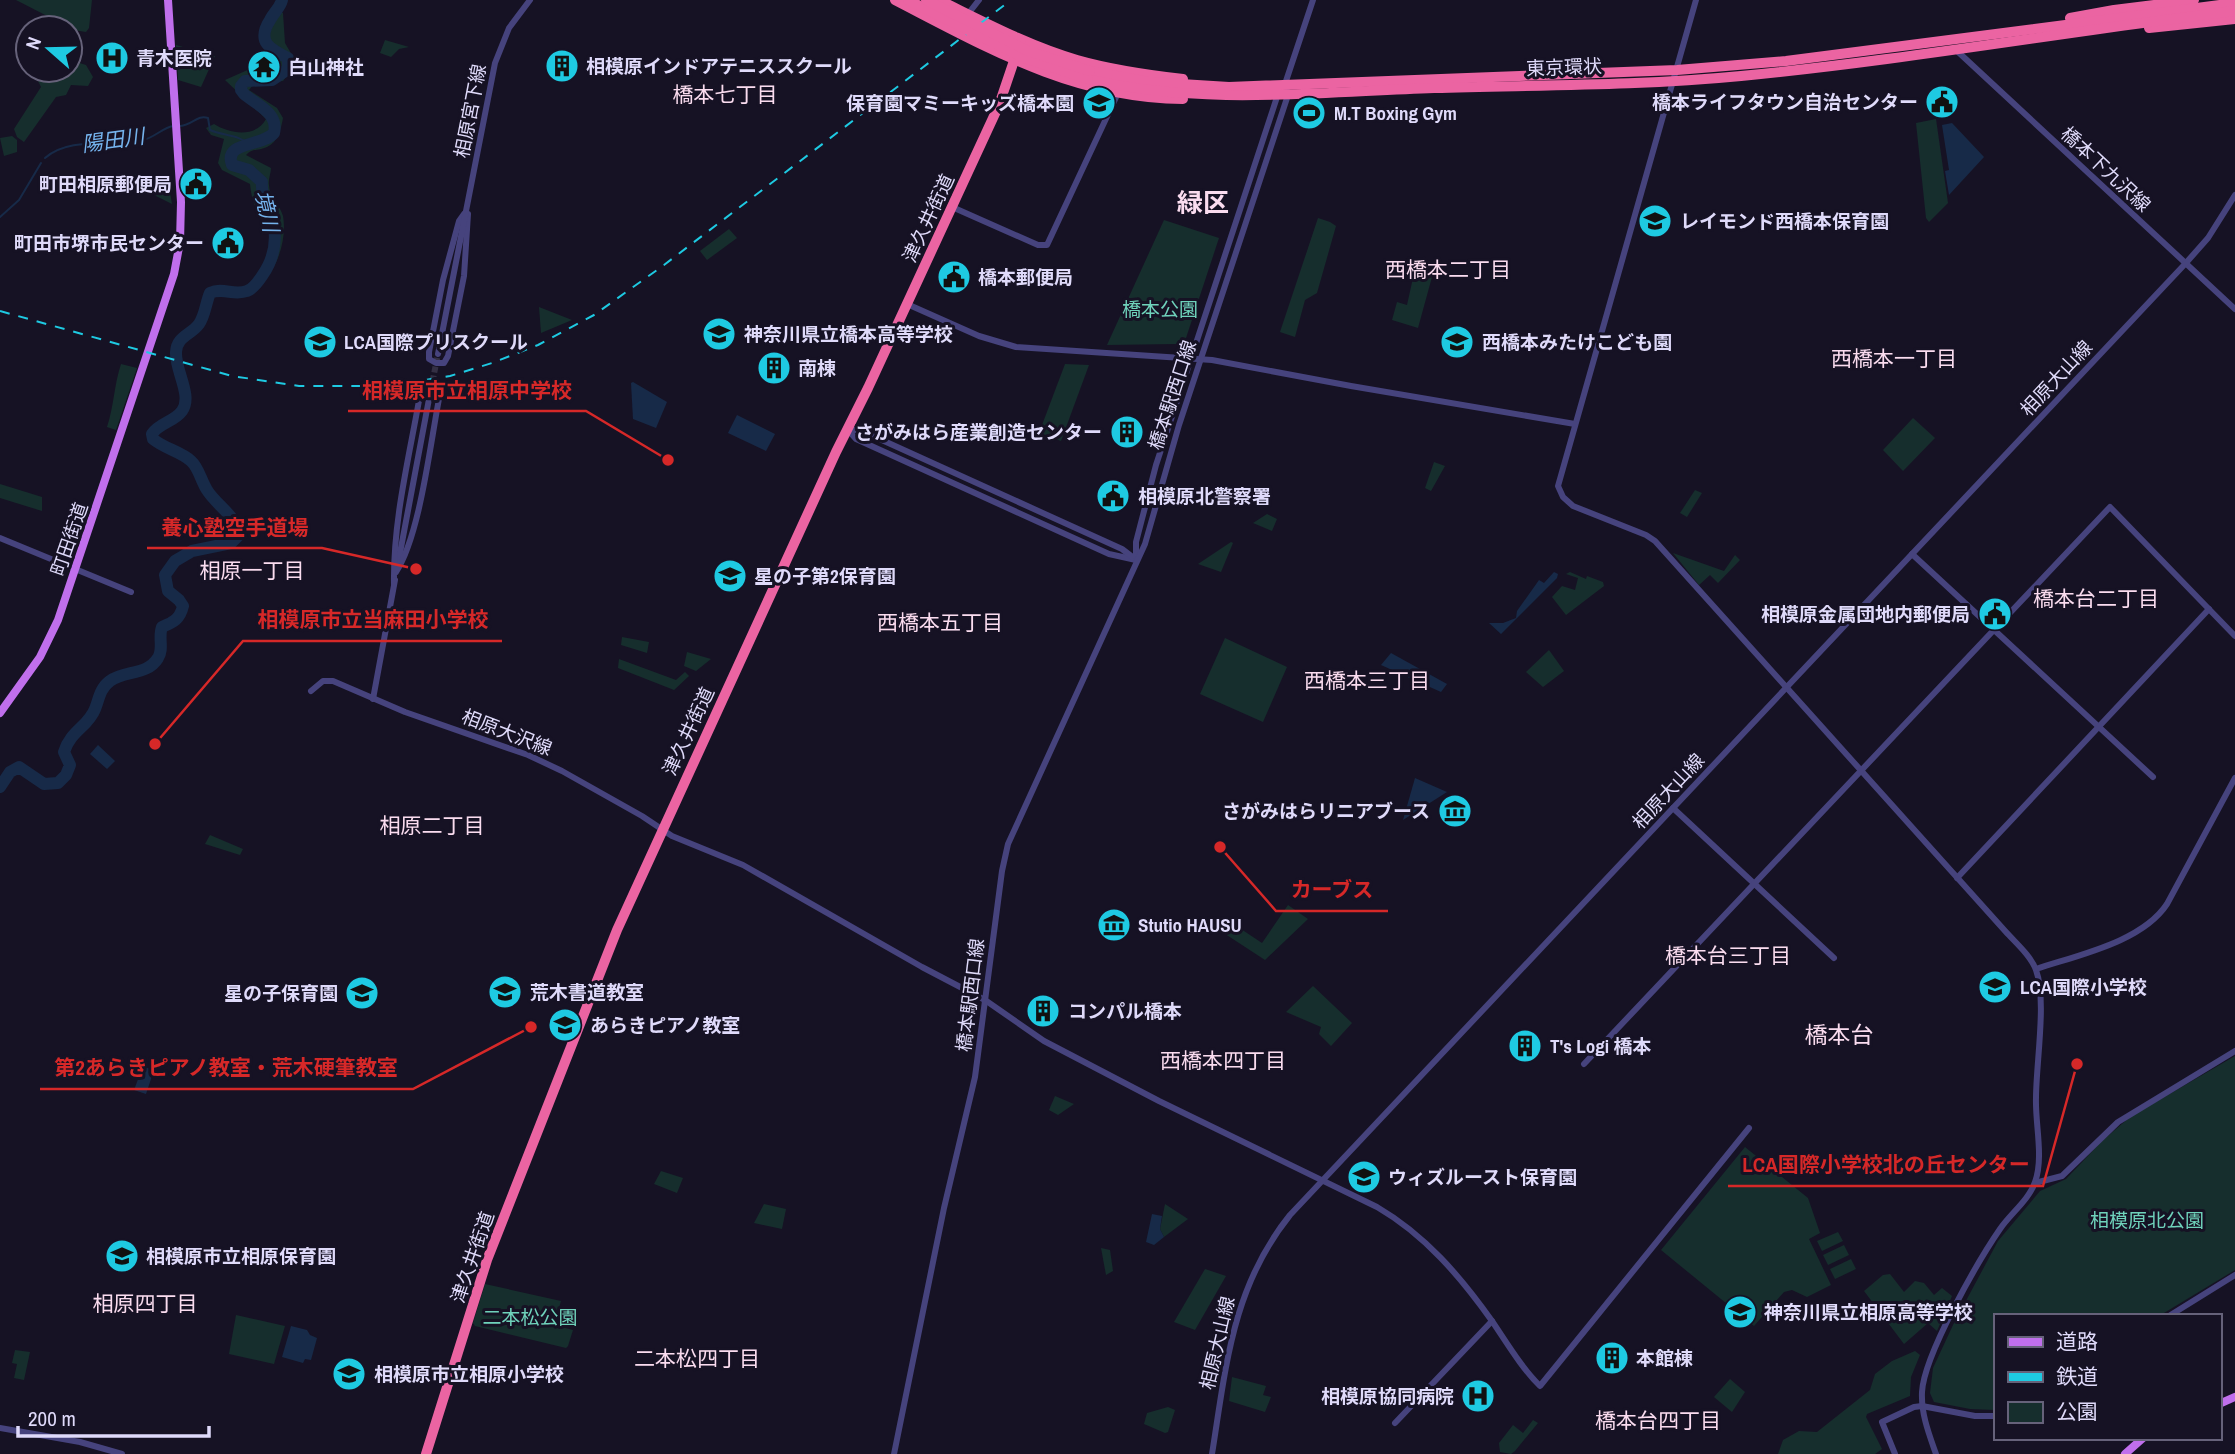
<svg xmlns="http://www.w3.org/2000/svg" width="2235" height="1454" font-family="'Archivo Narrow','Noto Sans JP',sans-serif">
<style>
.green{fill:#162e2d}
.water{fill:#172a48}
.lines{fill:none;stroke-linecap:round;stroke-linejoin:round}
.stream{stroke:#172a48;stroke-width:2}
.river{stroke:#172a48;stroke-width:12}
.minor-tunnel{stroke:#343044;stroke-width:6;stroke-dasharray:6 3;stroke-linecap:butt}
.minor{stroke:#46437d;stroke-width:6}
.major{stroke:#c06fec;stroke-width:8}
.highway{stroke:#eb64a2;stroke-width:10}
.rail{stroke:#1ecae2;stroke-width:2;stroke-dasharray:10 9;stroke-linecap:butt}
.highway-bridge{stroke:#eb64a2;stroke-width:10}
.labels{text-anchor:middle;dominant-baseline:central;stroke-width:6;stroke-linejoin:round;paint-order:stroke}
.poi-label{font-size:19px;font-weight:bold;fill:#dfdafa;stroke:#161224;text-anchor:start}
.street-label{font-size:19px;fill:#dfdafa;stroke:#161224}
.park-label{font-size:19px;fill:#6fd2bb;stroke:#161224}
.neighbourhood-label{font-size:21px;fill:#fadcef;stroke:#161224}
.water-label{font-size:21px;font-style:italic;fill:#75b3ed;stroke:#161224}
.quarter-label{font-size:23px;fill:#fadcef;stroke:#161224}
.district-label{font-size:26px;font-weight:bold;fill:#fadcef;stroke:#161224}
.leader{fill:none;stroke:#d62828;stroke-width:2.5}
.callout-dot{fill:#d62828;stroke:#161224;stroke-width:2.5}
.callout-label{font-size:21px;text-anchor:middle;font-weight:bold;fill:#d62828;stroke:#161224;stroke-width:6;stroke-linejoin:round;paint-order:stroke}
</style>
<rect width="100%" height="100%" fill="#161224"/>
<!-- green -->
<g class="green">
<path d="M16,0H92L89,28L86,32L61,28L53,19Z"/>
<path d="M279,11L283,13L285,43L292,55L289,73L283,81L253,85L249,90L277,108L283,118C281,129 278,142 267,147C259,151 252,148 246,155L271,168C271,173 268,180 269,185C269,196 280,205 283,216C287,238 278,270 260,283L279,240L277,227C257,220 252,203 250,184L222,170L218,163L224,139L211,135L206,128L214,124C230,134 256,138 266,119L225,80L270,60C268,40 269,28 279,11Z"/>
<path d="M385,40L409,47L399,49L391,57L380,53Z"/>
<path d="M176,45L215,56L201,87L178,80Z"/>
<path d="M70,60L86,65L93,77L88,86L71,85L66,95L56,97L24,142L17,137L14,129L41,87L36,77L47,70H70Z"/>
<path d="M1936,119L1948,203L1929,222L1926,218L1916,123Z"/>
<path d="M12,136L17,140V152L4,156L0,138Z"/>
<path d="M118,173L136,174L169,186L172,204L146,191L110,179Z"/>
<path d="M1318,218L1330,222L1336,226L1317,293L1305,300L1295,337L1280,332Z"/>
<path d="M1164,220L1219,238L1186,338L1176,344L1107,345Z"/>
<path d="M729,229L737,238L707,260L700,251Z"/>
<path d="M1415,269L1431,274L1432,277L1418,328L1392,320L1397,302L1407,305Z"/>
<path d="M539,307L572,320L541,333Z"/>
<path d="M121,364L137,368L116,430L107,427C114,406 114,385 121,364Z"/>
<path d="M1065,364L1089,365L1061,441L1039,433Z"/>
<path d="M1913,418L1935,438L1903,471L1883,450Z"/>
<path d="M1434,462L1445,466L1431,491L1425,488Z"/>
<path d="M0,484L42,497V511L0,498Z"/>
<path d="M1695,490L1702,493L1687,517L1680,513Z"/>
<path d="M1267,514L1277,519L1272,531L1253,523Z"/>
<path d="M1231,542L1233,543L1221,572L1198,564Z"/>
<path d="M1673,553L1724,571L1735,555L1740,560L1718,583L1710,575L1699,585Z"/>
<path d="M1570,572L1586,579L1587,576L1603,582L1604,586L1566,615L1552,597L1562,586L1575,590L1578,578L1566,574Z"/>
<path d="M622,637L649,642L647,653L621,645Z"/>
<path d="M1225,638L1287,667L1263,722L1200,694Z"/>
<path d="M1549,650L1564,671L1543,687L1526,672Z"/>
<path d="M687,652L711,659L696,671L684,666Z"/>
<path d="M619,659L676,680L685,672L689,676L674,690L618,668Z"/>
<path d="M210,835L243,849L240,855L205,844Z"/>
<path d="M1288,905L1308,919L1265,960L1216,928L1223,917L1262,943Z"/>
<path d="M1313,986L1352,1023L1331,1046L1319,1034L1321,1027L1286,1012Z"/>
<path d="M2235,1056V1270L2159,1316H1995V1410L1970,1409L1934,1402L1930,1393L1933,1368L1953,1325L1998,1241L2040,1191L2066,1179L2102,1141L2130,1117Z"/>
<path d="M1055,1096L1074,1104L1058,1115L1049,1110Z"/>
<path d="M1745,1147L1808,1198L1820,1233L1809,1239L1831,1285L1807,1297L1792,1290L1784,1292L1754,1326L1661,1250Z"/>
<path d="M661,1171L683,1178L677,1193L654,1184Z"/>
<path d="M764,1204L786,1209L782,1229L754,1223Z"/>
<path d="M1165,1204L1188,1219L1164,1237L1160,1229Z"/>
<path d="M1838,1232L1843,1241L1822,1251L1817,1241Z"/>
<path d="M1844,1245L1849,1255L1828,1265L1823,1255Z"/>
<path d="M1101,1248L1110,1250L1113,1271L1106,1275Z"/>
<path d="M1851,1259L1856,1269L1835,1279L1830,1269Z"/>
<path d="M1205,1269L1226,1276L1195,1330L1174,1322Z"/>
<path d="M1890,1274L1904,1292L1915,1281L1924,1283L1934,1295L1942,1288L1952,1296L1937,1331L1928,1323L1904,1344L1864,1291L1883,1275Z"/>
<path d="M485,1284L561,1301L554,1325L573,1330L568,1346L566,1348L475,1326L473,1323Z"/>
<path d="M236,1315L285,1326L274,1364L229,1354Z"/>
<path d="M15,1350L30,1352L24,1380L14,1378L17,1364L12,1363Z"/>
<path d="M1915,1351L1920,1355L1911,1377L1910,1396L1867,1414L1866,1417L1882,1449L1875,1454H1778L1783,1440L1799,1431L1817,1432L1870,1390L1875,1374L1892,1361Z"/>
<path d="M1232,1377L1266,1386L1263,1395L1271,1397L1265,1412L1229,1401Z"/>
<path d="M1730,1379L1745,1392L1732,1412L1714,1397Z"/>
<path d="M1168,1407L1175,1410L1168,1432L1165,1433L1144,1424L1147,1413Z"/>
<path d="M1533,1420L1538,1423L1515,1451L1511,1454L1500,1452L1499,1443L1513,1425L1523,1433Z"/>
</g>
<!-- water -->
<g class="water">
<path d="M1952,123L1984,157L1949,195L1945,171L1949,170L1942,125Z"/>
<path d="M633,382L667,402L656,428L633,419L631,383Z"/>
<path d="M737,415L775,434L766,451L728,433Z"/>
<path d="M1554,572L1558,574L1557,578L1501,634L1489,623H1503L1516,618L1517,611L1539,580L1544,583Z"/>
<path d="M1391,653L1447,684L1441,692L1381,665Z"/>
<path d="M98,745L115,761L107,769L90,754Z"/>
<path d="M1415,778L1447,792L1403,820Z"/>
<path d="M143,1066L154,1070L146,1094L134,1090Z"/>
<path d="M1152,1214L1162,1216L1160,1229L1164,1237L1154,1245L1146,1242Z"/>
<path d="M291,1326L307,1330L310,1335L317,1338L311,1360L305,1359L303,1363L282,1357Z"/>
</g>
<g class="lines">
<!-- stream -->
<g class="stream">
<path d="M179,126C192,126 197,114 208,118L210,130C223,136 238,134 250,145"/>
<path d="M45,158C70,136 112,147 143,140C154,138 162,128 173,126"/>
<path d="M0,217L19,200L41,163"/>
</g>
<!-- river -->
<path class="river" d="M0,787L10,772L19,767L44,784L58,783L66,775L70,765L64,752C71,730 88,727 95,709C99,699 100,688 110,681C124,670 147,676 158,658C164,649 158,637 162,627C174,622 180,619 183,606L179,600L168,591L165,575L175,561L192,551L231,543L239,535C237,516 216,505 207,490C201,481 199,468 191,461C180,451 165,449 153,439L152,434C159,423 174,422 182,411C193,396 175,371 176,352C177,336 191,335 199,324C205,316 206,302 210,293C223,287 234,296 247,291C253,289 258,282 262,276C277,255 278,231 269,208C265,198 261,192 262,182L249,170L232,165C223,141 262,147 274,133C279,113 257,105 244,94L241,90V86L245,81L272,80L288,69V58C270,49 256,42 270,20C274,12 280,8 282,0"/>
<!-- minor-tunnel -->
<path class="minor-tunnel" d="M429,399L438,354"/>
<!-- minor -->
<g class="minor">
<path d="M1696,0L1558,486L1563,497L1573,506L1646,535L1655,541L2006,932C2016,943 2031,956 2036,970C2047,1000 2036,1063 2036,1098C2035,1124 2044,1157 2035,1182C2029,1200 2011,1213 2000,1229C1978,1261 1924,1355 1922,1392C1921,1414 1929,1434 1936,1454"/>
<path d="M968,14L979,0"/>
<path d="M1956,50L2235,309"/>
<path d="M952,207L1038,245H1047L1118,93"/>
<path d="M464,214L459,221L443,280L429,352V359L436,363H444L448,356L464,276L468,214"/>
<path d="M907,304L979,336L1016,347L1212,360L1351,386L1575,424"/>
<path d="M438,354L495,63L509,28L530,0"/>
<path d="M847,429L856,439L1109,554L1136,560"/>
<path d="M847,429L862,431L1122,549L1135,559"/>
<path d="M0,538L131,592"/>
<path d="M1912,554L2153,777"/>
<path d="M1136,558V542L1156,465L1278,94"/>
<path d="M397,569L429,399"/>
<path d="M394,584C393,520 409,458 420,395L424,391L430,390L438,394L439,399C430,445 420,535 396,572"/>
<path d="M311,691L323,681H333L405,712L528,755L562,771L642,816L672,836L743,865L922,967L985,1000L1044,1041L1159,1101L1377,1207C1425,1235 1460,1276 1492,1321C1507,1343 1521,1367 1540,1386L1749,1128"/>
<path d="M373,699L395,580"/>
<path d="M1673,808L1834,958"/>
<path d="M1957,878L2209,609"/>
<path d="M2036,969C2078,955 2142,942 2167,904L2235,778"/>
<path d="M1584,1064L2110,507L2235,636"/>
<path d="M2035,1183L2062,1176L2118,1122L2235,1051"/>
<path d="M2169,1316L2235,1275"/>
<path d="M1395,1423L1492,1321"/>
<path d="M0,1428L80,1442L122,1454"/>
<path d="M894,1454L944,1208L975,1077L1002,871L1008,844L1145,544L1179,425L1288,95L1285,84L1313,0"/>
<path d="M1212,1454C1226,1367 1232,1287 1290,1215L2185,264L2208,238L2235,195"/>
<path d="M1895,1454L1882,1422L1914,1407L1922,1406L1975,1416H1995"/>
</g>
<!-- major -->
<g class="major">
<path d="M0,713L40,657L58,620L174,274L180,242L181,202L168,0"/>
<path d="M2219,1404L2235,1397"/>
<path d="M2125,1454L2143,1438"/>
</g>
<!-- highway -->
<g class="highway">
<path d="M895,0C988,48 1074,98 1183,99"/>
<path d="M939,0C984,22 1029,46 1077,60C1112,70 1148,75 1183,79"/>
<path d="M2070,18L2114,10L2194,0"/>
<path d="M2149,28L2235,19"/>
<path d="M1090,71L1149,82L1229,87L1677,70L1786,61L2235,3"/>
<path d="M1088,79C1202,106 1318,92 1434,88C1536,85 1639,86 1741,76C1906,60 2070,31 2235,11"/>
<path d="M426,1454L487,1260L617,930L836,452L868,388L999,105L1021,40"/>
</g>
<!-- rail -->
<path class="rail" d="M0,311L232,376L299,386H387L450,376L492,363L538,345L594,315L664,265L1011,0"/>
<!-- highway-bridge -->
<g class="highway-bridge">
<path d="M908,0L1024,58L1088,79"/>
<path d="M926,0L1028,51L1090,71"/>
</g>
</g>
<!-- icons -->
<defs>
<symbol id="hospital-disc" viewBox="-11 -11 22 22"><circle r="9.5" fill="#1ecae2" stroke="#161224"/><path d="M-5-5h3v3.5h4V-5h3V5h-3V1.5h-4V5h-3Z" fill="#111"/></symbol>
<symbol id="building-disc" viewBox="-11 -11 22 22"><circle r="9.5" fill="#1ecae2" stroke="#161224"/><path d="M-4-6H4V6H1V3H-1V6H-4ZM-2.5-4.3h1.7v1.8h-1.7ZM.8-4.3h1.7v1.8H.8ZM-2.5-1h1.7V.8h-1.7ZM.8-1h1.7V.8H.8Z" fill="#111"/></symbol>
<symbol id="temple-disc" viewBox="-11 -11 22 22"><circle r="9.5" fill="#1ecae2" stroke="#161224"/><path d="M0-6L5-2H3V0L6.5 2.5H4V6H1.5V3h-3V6H-4V2.5H-6.5L-3 0V-2H-5Z" fill="#111"/></symbol>
<symbol id="civic-disc" viewBox="-11 -11 22 22"><circle r="9.5" fill="#1ecae2" stroke="#161224"/><path d="M-.6-6.5H3V-4.5H.6V-3L4-1V1h2V6H-6V1h2V-1L-.6-3ZM-1.2 2.5V6h2.4V2.5Z" fill="#111"/></symbol>
<symbol id="school-disc" viewBox="-11 -11 22 22"><circle r="9.5" fill="#1ecae2" stroke="#161224"/><path d="M0-5L7-2L0 1L-7-2ZM-4 1L0 2.5L4 1V4Q0 6-4 4Z" fill="#111"/></symbol>
<symbol id="stadium-disc" viewBox="-11 -11 22 22"><circle r="9.5" fill="#1ecae2" stroke="#161224"/><path d="M0-5a6.5 5 0 1 0 0 10a6.5 5 0 1 0 0-10ZM-3.5-1.8h7v3.6h-7Z" fill="#111"/></symbol>
<symbol id="museum-disc" viewBox="-11 -11 22 22"><circle r="9.5" fill="#1ecae2" stroke="#161224"/><path d="M0-6L6-3V-2H-6V-3ZM-5-1h2V3h-2ZM-1-1h2V3h-2ZM3-1h2V3H3ZM-6 4H6V6H-6Z" fill="#111"/></symbol>
<symbol id="university-disc" viewBox="-11 -11 22 22"><circle r="9.5" fill="#1ecae2" stroke="#161224"/><path d="M0-5L7-2L0 1L-7-2ZM-4 1L0 2.5L4 1V4Q0 6-4 4Z" fill="#111"/></symbol>
</defs>
<g fill-rule="evenodd">
<use href="#hospital-disc" x="93" y="39" width="38" height="38"/>
<use href="#building-disc" x="543" y="47" width="38" height="38"/>
<use href="#temple-disc" x="245" y="48" width="38" height="38"/>
<use href="#civic-disc" x="1923" y="83" width="38" height="38"/>
<use href="#school-disc" x="1080" y="84" width="38" height="38"/>
<use href="#stadium-disc" x="1290" y="94" width="38" height="38"/>
<use href="#civic-disc" x="177" y="165" width="38" height="38"/>
<use href="#school-disc" x="1636" y="202" width="38" height="38"/>
<use href="#civic-disc" x="209" y="224" width="38" height="38"/>
<use href="#civic-disc" x="935" y="258" width="38" height="38"/>
<use href="#school-disc" x="700" y="315" width="38" height="38"/>
<use href="#school-disc" x="301" y="323" width="38" height="38"/>
<use href="#school-disc" x="1438" y="323" width="38" height="38"/>
<use href="#building-disc" x="755" y="349" width="38" height="38"/>
<use href="#building-disc" x="1108" y="413" width="38" height="38"/>
<use href="#civic-disc" x="1094" y="477" width="38" height="38"/>
<use href="#school-disc" x="711" y="557" width="38" height="38"/>
<use href="#civic-disc" x="1976" y="595" width="38" height="38"/>
<use href="#museum-disc" x="1436" y="792" width="38" height="38"/>
<use href="#museum-disc" x="1095" y="906" width="38" height="38"/>
<use href="#school-disc" x="1976" y="968" width="38" height="38"/>
<use href="#university-disc" x="486" y="973" width="38" height="38"/>
<use href="#school-disc" x="343" y="974" width="38" height="38"/>
<use href="#building-disc" x="1024" y="992" width="38" height="38"/>
<use href="#university-disc" x="546" y="1006" width="38" height="38"/>
<use href="#building-disc" x="1506" y="1027" width="38" height="38"/>
<use href="#school-disc" x="1345" y="1158" width="38" height="38"/>
<use href="#school-disc" x="103" y="1237" width="38" height="38"/>
<use href="#school-disc" x="1721" y="1293" width="38" height="38"/>
<use href="#building-disc" x="1593" y="1339" width="38" height="38"/>
<use href="#school-disc" x="330" y="1355" width="38" height="38"/>
<use href="#hospital-disc" x="1459" y="1377" width="38" height="38"/>
</g>
<g class="labels">
<!-- poi labels -->
<g class="poi-label">
<text x="136" y="58">青木医院</text>
<text x="586" y="66">相模原インドアテニススクール</text>
<text x="288" y="67">白山神社</text>
<text x="1918" y="102" text-anchor="end">橋本ライフタウン自治センター</text>
<text x="1074" y="103" text-anchor="end">保育園マミーキッズ橋本園</text>
<text x="1334" y="113">M.T Boxing Gym</text>
<text x="172" y="184" text-anchor="end">町田相原郵便局</text>
<text x="1680" y="221">レイモンド西橋本保育園</text>
<text x="204" y="243" text-anchor="end">町田市堺市民センター</text>
<text x="978" y="277">橋本郵便局</text>
<text x="744" y="334">神奈川県立橋本高等学校</text>
<text x="344" y="342">LCA国際プリスクール</text>
<text x="1482" y="342">西橋本みたけこども園</text>
<text x="798" y="368">南棟</text>
<text x="1102" y="432" text-anchor="end">さがみはら産業創造センター</text>
<text x="1138" y="496">相模原北警察署</text>
<text x="754" y="576">星の子第2保育園</text>
<text x="1970" y="614" text-anchor="end">相模原金属団地内郵便局</text>
<text x="1430" y="811" text-anchor="end">さがみはらリニアブース</text>
<text x="1138" y="925">Stutio HAUSU</text>
<text x="2020" y="987">LCA国際小学校</text>
<text x="530" y="992">荒木書道教室</text>
<text x="338" y="993" text-anchor="end">星の子保育園</text>
<text x="1068" y="1011">コンパル橋本</text>
<text x="590" y="1025">あらきピアノ教室</text>
<text x="1550" y="1046">T's Logi 橋本</text>
<text x="1388" y="1177">ウィズルースト保育園</text>
<text x="146" y="1256">相模原市立相原保育園</text>
<text x="1764" y="1312">神奈川県立相原高等学校</text>
<text x="1636" y="1358">本館棟</text>
<text x="374" y="1374">相模原市立相原小学校</text>
<text x="1454" y="1396" text-anchor="end">相模原協同病院</text>
</g>
<!-- street labels -->
<g class="street-label">
<text transform="translate(1564 67) rotate(-2)">東京環状</text>
<text transform="translate(470 111) rotate(-79)">相原宮下線</text>
<text transform="translate(2106 169) rotate(43)">橋本下九沢線</text>
<text transform="translate(928 218) rotate(-65)">津久井街道</text>
<text transform="translate(2056 378) rotate(-47)">相原大山線</text>
<text transform="translate(1172 395) rotate(-72)">橋本駅西口線</text>
<text transform="translate(69 539) rotate(-71)">町田街道</text>
<text transform="translate(688 731) rotate(-65)">津久井街道</text>
<text transform="translate(507 732) rotate(21)">相原大沢線</text>
<text transform="translate(1668 791) rotate(-47)">相原大山線</text>
<text transform="translate(970 995) rotate(-83)">橋本駅西口線</text>
<text transform="translate(472 1257) rotate(-71)">津久井街道</text>
<text transform="translate(1217 1343) rotate(-77)">相原大山線</text>
</g>
<!-- park labels -->
<g class="park-label">
<text x="1160" y="309">橋本公園</text>
<text x="2147" y="1220">相模原北公園</text>
<text x="530" y="1317">二本松公園</text>
</g>
<!-- neighbourhood labels -->
<g class="neighbourhood-label">
<text x="725" y="94">橋本七丁目</text>
<text x="1448" y="269">西橋本二丁目</text>
<text x="1894" y="358">西橋本一丁目</text>
<text x="252" y="570">相原一丁目</text>
<text x="2096" y="598">橋本台二丁目</text>
<text x="940" y="622">西橋本五丁目</text>
<text x="1367" y="680">西橋本三丁目</text>
<text x="432" y="825">相原二丁目</text>
<text x="1728" y="955">橋本台三丁目</text>
<text x="1223" y="1060">西橋本四丁目</text>
<text x="145" y="1303">相原四丁目</text>
<text x="697" y="1358">二本松四丁目</text>
<text x="1658" y="1420">橋本台四丁目</text>
</g>
<!-- water labels -->
<g class="water-label">
<text transform="translate(113 140) rotate(-8)">陽田川</text>
<text transform="translate(267 211) rotate(77)">境川</text>
</g>
<!-- quarter labels -->
<g class="quarter-label">
<text x="1839" y="1034">橋本台</text>
</g>
<!-- district labels -->
<g class="district-label">
<text x="1203" y="202">緑区</text>
</g>
</g>
<!-- callouts -->
<path class="leader" d="M668 460L586 411H348M416 569L322 548H147M155 744L243 641H502M1220 847L1276 911H1388M531 1027L413 1089H40M2077 1064L2043 1186H1728"/>
<g class="callout-dot">
<circle cx="668" cy="460" r="7"/>
<circle cx="416" cy="569" r="7"/>
<circle cx="155" cy="744" r="7"/>
<circle cx="1220" cy="847" r="7"/>
<circle cx="531" cy="1027" r="7"/>
<circle cx="2077" cy="1064" r="7"/>
</g>
<g class="callout-label">
<text x="467" y="398">相模原市立相原中学校</text>
<text x="235" y="535">養心塾空手道場</text>
<text x="373" y="627">相模原市立当麻田小学校</text>
<text x="1332" y="897">カーブス</text>
<text x="226" y="1075">第2あらきピアノ教室・荒木硬筆教室</text>
<text x="1886" y="1172">LCA国際小学校北の丘センター</text>
</g>
<!-- legend -->
<rect x="1994" y="1314" width="228" height="126" fill="#161224" stroke="#66627a" stroke-width="2"/>
<rect x="2008" y="1337" width="35" height="10" fill="#c06fec" stroke="#66627a" stroke-width="2"/>
<text x="2056" y="1349" font-size="21" fill="#dfdafa">道路</text>
<rect x="2008" y="1372" width="35" height="10" fill="#1ecae2" stroke="#66627a" stroke-width="2"/>
<text x="2056" y="1384" font-size="21" fill="#dfdafa">鉄道</text>
<rect x="2008" y="1402" width="35" height="21" fill="#162e2d" stroke="#66627a" stroke-width="2"/>
<text x="2056" y="1419" font-size="21" fill="#dfdafa">公園</text>
<!-- north arrow -->
<g transform="translate(49 49) rotate(290)"><circle r="33" fill="#161224" stroke="#66627a" stroke-width="2"/>
<path d="M0-5L12 26L0 18L-12 26Z" fill="#1ecae2"/>
<text y="-10" font-size="19" font-weight="bold" text-anchor="middle" fill="#dfdafa">N</text>
</g>
<!-- scale -->
<path d="M18 1426v10h191v-10" fill="none" stroke="#dfdafa" stroke-width="3.5"/>
<text x="28" y="1426" font-size="21" fill="#dfdafa" stroke="#161224" stroke-width="5" paint-order="stroke">200 m</text>
</svg>
